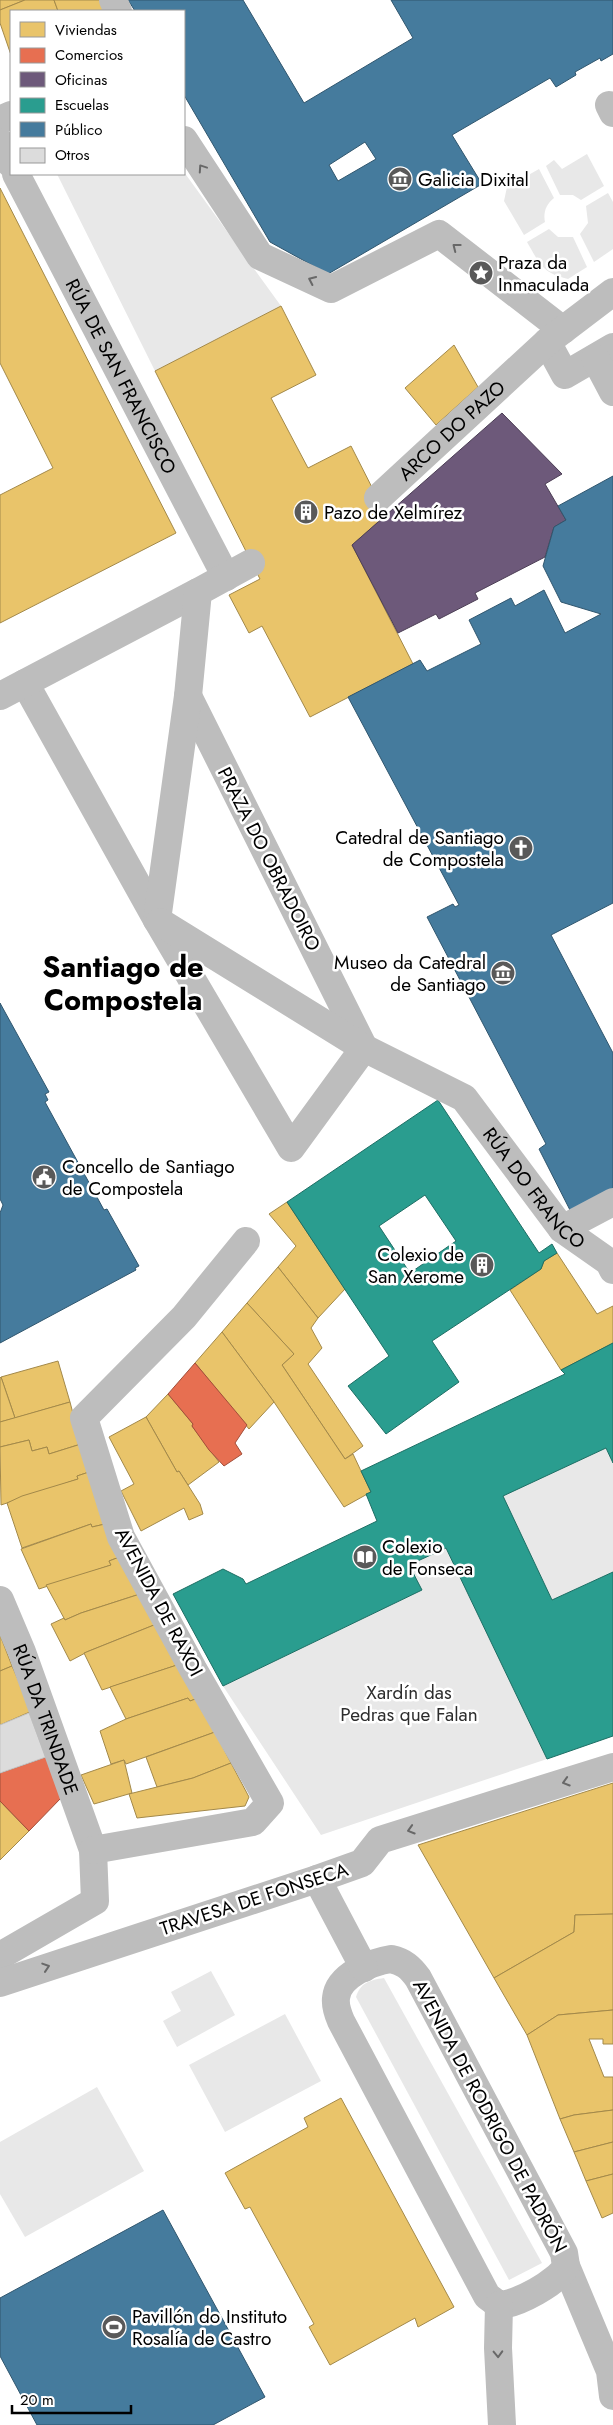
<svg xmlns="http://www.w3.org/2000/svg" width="613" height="2425" font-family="Jost,sans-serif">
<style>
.green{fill:#e8e8e8}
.homes{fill:#e9c46a;stroke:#a3894a}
.shops{fill:#e76f51;stroke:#a24e39}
.offices{fill:#6d597a;stroke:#4c3e55}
.schools{fill:#2a9d8f;stroke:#1d6e64;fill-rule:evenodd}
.public{fill:#457b9d;stroke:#30566e;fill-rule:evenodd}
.building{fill:#dcdcdc;stroke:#c4c4c4}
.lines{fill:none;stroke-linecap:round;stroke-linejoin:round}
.pedestrian{stroke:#bdbdbd;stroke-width:28}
.minor{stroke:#bdbdbd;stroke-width:28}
.oneway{stroke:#686868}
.labels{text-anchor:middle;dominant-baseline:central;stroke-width:5;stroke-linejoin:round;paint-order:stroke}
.poi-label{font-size:19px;fill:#000;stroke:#fff;text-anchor:start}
.street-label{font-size:19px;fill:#000;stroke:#fff}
.park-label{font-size:19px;fill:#2d2d2d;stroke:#fff}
.town-label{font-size:29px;font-weight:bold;fill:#000;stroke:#fff}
</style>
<rect width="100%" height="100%" fill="#fff"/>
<!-- green -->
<g class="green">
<path d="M587,154L604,186L581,200L573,195H560L546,166L554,160L562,169Z"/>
<path d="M539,169L554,198C546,204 543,213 545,222L524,235L504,201L507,187Z"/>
<path d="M184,172L281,306L155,371L57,174H184Z"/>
<path d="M608,193L613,202V249L594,262L580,234L588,223L586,206Z"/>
<path d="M549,229L558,237H573L587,267L568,279C542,273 540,264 527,242Z"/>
<path d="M606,1448L613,1463V1572L552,1600L503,1496Z"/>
<path d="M446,1548L547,1759L321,1835L223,1686L422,1590L409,1565Z"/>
<path d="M211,1971L235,2015L177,2047L163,2021L181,2011L171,1992Z"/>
<path d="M384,1978L542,2263L509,2280L356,1997C360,1983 370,1980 384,1978Z"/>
<path d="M285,2014L321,2081L225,2132L189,2065Z"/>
<path d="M97,2087L144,2171L25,2237L0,2194V2142Z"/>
</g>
<!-- homes -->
<g class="homes">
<path d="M0,0H25L0,10Z"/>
<path d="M25,0H54L58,11H11V55L0,23V10Z"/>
<path d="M54,0H102L106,11H58Z"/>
<path d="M0,188L176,533L0,623V495L53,468L0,363Z"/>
<path d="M281,306L316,375L271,398L308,468L351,446L386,515L352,545L413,664L310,717L262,626L249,633L229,595L260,579L155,371Z"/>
<path d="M454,345L478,387L436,425L405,388Z"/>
<path d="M287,1202L345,1289L318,1318L278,1267L296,1246L269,1214Z"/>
<path d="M557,1253L597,1314L613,1306V1343L561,1370L510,1290L541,1269L544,1261Z"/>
<path d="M278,1267L318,1318L311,1328L322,1348L308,1364L363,1446L345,1459L282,1365L294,1354L247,1303Z"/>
<path d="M247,1303L294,1354L282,1365L345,1459L353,1454L361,1471L371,1492L344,1507L274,1402L222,1332Z"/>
<path d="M222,1332L274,1402L249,1429L195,1363Z"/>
<path d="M58,1361L70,1402L15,1418L1,1377Z"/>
<path d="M1,1377L15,1418L0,1422V1378Z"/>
<path d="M168,1394L193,1424L192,1426L219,1462L188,1485L179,1471L177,1472L146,1417Z"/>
<path d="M70,1402L81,1444L49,1454L47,1447L32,1451L29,1440L0,1447V1422Z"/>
<path d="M146,1417L177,1472L179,1471L200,1504L203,1514L189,1520L184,1508L141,1531L121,1491L134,1484L109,1437Z"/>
<path d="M29,1440L32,1451L47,1447L49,1454L81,1444L89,1472L77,1476L78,1479L1,1505L0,1447Z"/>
<path d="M89,1472L105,1524L92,1527L91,1524L22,1548L7,1503L22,1496L78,1479L77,1476Z"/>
<path d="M91,1524L92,1527L105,1524L122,1556L109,1561L111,1565L39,1589L21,1549Z"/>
<path d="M122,1556L143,1593L81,1613L65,1620L46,1585L111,1565L109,1561Z"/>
<path d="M143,1593L159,1623L89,1651L70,1661L51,1624L64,1618L65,1620L81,1613Z"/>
<path d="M159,1623L180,1664L102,1690L84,1653Z"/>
<path d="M0,1635L12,1666L0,1671Z"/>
<path d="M180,1664L198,1698L190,1701L188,1698L126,1719L110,1687Z"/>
<path d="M12,1666L32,1711L0,1725V1671Z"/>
<path d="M188,1698L190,1701L198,1698L215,1732L126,1764L124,1760L111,1764L100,1731L126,1719Z"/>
<path d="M215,1732L231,1763L193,1778L157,1787L146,1757Z"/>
<path d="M124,1760L132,1793L94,1804L81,1775Z"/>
<path d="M231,1763L249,1797L245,1806L137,1818L129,1794L193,1778Z"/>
<path d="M613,1783V1914L575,1915L574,1932L494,1978L418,1845Z"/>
<path d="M0,1801L29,1831L0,1860Z"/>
<path d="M613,1914V2010L558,2015L527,2035L494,1978L574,1932L575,1915Z"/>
<path d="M613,2010V2044H603V2039H589L604,2077H613V2110L574,2115L560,2119L527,2035L558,2015Z"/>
<path d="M341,2098L454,2307L418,2327L415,2318L330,2365L309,2327L314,2324L250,2207L245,2209L225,2173L308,2127L304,2118Z"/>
<path d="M613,2110V2142L574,2152L560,2119L574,2115Z"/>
<path d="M613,2142V2174L586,2181L574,2152Z"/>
<path d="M613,2174V2213L602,2218L586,2181Z"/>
</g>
<!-- shops -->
<g class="shops">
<path d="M195,1363L247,1425L235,1443L242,1454L224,1466L209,1450L192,1426L193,1424L168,1394Z"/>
<path d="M46,1757L61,1798L29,1831L0,1801V1773Z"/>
</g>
<!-- offices -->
<path class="offices" d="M502,413L562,474L545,484L566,520L554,527L545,557L475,593L478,599L439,619L436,614L398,633L352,545Z"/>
<!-- schools -->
<g class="schools">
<path d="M438,1100L539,1253L552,1244L557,1253L544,1261L541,1269L432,1341L459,1382L386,1434L348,1386L389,1356L287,1202ZM425,1195L456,1241L410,1273L379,1226Z"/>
<path d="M613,1343V1463L606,1448L503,1496L552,1600L613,1572V1736L547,1759L446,1548L409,1565L422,1590L223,1686L173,1594L223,1569L243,1579L246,1584L377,1521L366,1494L371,1492L361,1471L565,1374L561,1370Z"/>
</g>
<!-- public -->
<g class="public">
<path d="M128,0H243L304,103L413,38L391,0H613V54L601,61L600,58L575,72L576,75L556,87L550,78L452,135L482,184L328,274L270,242L184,95V11H135ZM365,142L376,159L338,181L329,165Z"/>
<path d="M613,476V903L551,935L613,1053V1195L573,1216L539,1149L546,1144L427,917L453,904L455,907L459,905L348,697L420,660L427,671L481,644L469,620L511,598L515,606L544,590L565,633L601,614L561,602L543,566L554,527L566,520L558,506Z"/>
<path d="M0,1003L49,1092L45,1094L48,1100L45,1102L104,1210L107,1209L139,1266L135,1268L136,1270L0,1343V1213L3,1205L0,1199Z"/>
<path d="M163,2210L265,2397L213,2425H37L0,2356V2298Z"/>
</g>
<!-- building -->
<path class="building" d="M29,1713L46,1757L0,1773V1725Z"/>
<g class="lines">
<!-- pedestrian -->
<g class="pedestrian">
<path d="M113,0L118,11"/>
<path d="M609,105L613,113"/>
<path d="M0,120L11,115"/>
<path d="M184,140L260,256L331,289L439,234L563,330"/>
<path d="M0,142L11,164"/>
<path id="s1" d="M16,174L226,577"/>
<path d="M547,342L565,375L613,347"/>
<path d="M595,358L613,392"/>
<path id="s2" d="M378,498L547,342L613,292"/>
<path d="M25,683L157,920L291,1148L364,1048L188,696"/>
<path d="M0,696L198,592"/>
<path d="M157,920L188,696L198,592L251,563"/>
<path id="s3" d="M160,922L364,1048L464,1098L562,1229L609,1262L613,1270"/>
<path d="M562,1229L613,1202"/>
<path id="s4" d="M0,1600L22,1652L93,1850L95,1901L0,1956"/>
<path d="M93,1850L253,1822L270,1803L193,1669L121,1537L84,1418L184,1317L246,1241"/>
<path d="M317,1879L362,1863L380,1840L613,1767"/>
<path d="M566,2266L610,2371L613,2396"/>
</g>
<!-- minor -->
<g class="minor">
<path d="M391,1959C404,1962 410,1967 418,1978L564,2253L566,2266C559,2282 516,2305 499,2305L487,2296L341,2021C338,2014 335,2006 336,1998C338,1975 372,1962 391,1959Z"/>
<path d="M0,1983L317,1879L364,1968"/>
<path d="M499,2305L498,2348L502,2425"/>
</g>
</g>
<!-- one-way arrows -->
<defs><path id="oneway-chevron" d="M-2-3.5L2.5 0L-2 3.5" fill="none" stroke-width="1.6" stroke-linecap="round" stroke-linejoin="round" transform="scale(1.25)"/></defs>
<g class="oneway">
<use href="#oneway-chevron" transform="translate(202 168) rotate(-124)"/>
<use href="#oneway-chevron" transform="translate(456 247) rotate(-142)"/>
<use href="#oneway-chevron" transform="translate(312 280) rotate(-155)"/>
<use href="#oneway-chevron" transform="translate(566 1782) rotate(163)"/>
<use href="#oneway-chevron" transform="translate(411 1830) rotate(163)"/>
<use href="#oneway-chevron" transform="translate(46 1967) rotate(-18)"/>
<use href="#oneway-chevron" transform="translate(498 2354) rotate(88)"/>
</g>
<!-- icons -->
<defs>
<symbol id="museum-disc" viewBox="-11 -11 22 22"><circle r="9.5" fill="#595959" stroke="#fff"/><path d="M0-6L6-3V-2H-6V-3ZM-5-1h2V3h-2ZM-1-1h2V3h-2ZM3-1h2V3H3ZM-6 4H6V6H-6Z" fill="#fff"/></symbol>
<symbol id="sight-disc" viewBox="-11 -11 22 22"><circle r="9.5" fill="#595959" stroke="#fff"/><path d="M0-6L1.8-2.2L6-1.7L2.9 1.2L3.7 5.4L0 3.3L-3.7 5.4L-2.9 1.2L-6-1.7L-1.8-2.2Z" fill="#fff"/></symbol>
<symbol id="building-disc" viewBox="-11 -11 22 22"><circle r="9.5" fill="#595959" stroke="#fff"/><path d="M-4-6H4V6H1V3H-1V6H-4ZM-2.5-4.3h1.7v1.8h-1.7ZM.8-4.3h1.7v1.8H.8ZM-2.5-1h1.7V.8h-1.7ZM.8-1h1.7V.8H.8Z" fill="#fff"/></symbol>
<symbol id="church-disc" viewBox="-11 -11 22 22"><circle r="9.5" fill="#595959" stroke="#fff"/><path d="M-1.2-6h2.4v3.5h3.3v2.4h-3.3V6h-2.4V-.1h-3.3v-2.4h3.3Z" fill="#fff"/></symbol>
<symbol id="civic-disc" viewBox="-11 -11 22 22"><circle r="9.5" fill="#595959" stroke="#fff"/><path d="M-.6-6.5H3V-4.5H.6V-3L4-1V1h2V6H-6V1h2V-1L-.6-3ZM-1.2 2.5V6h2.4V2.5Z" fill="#fff"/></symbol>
<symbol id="library-disc" viewBox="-11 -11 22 22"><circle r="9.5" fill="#595959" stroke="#fff"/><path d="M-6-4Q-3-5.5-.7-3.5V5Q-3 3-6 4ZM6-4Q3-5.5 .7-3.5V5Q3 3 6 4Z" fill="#fff"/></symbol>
<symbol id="stadium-disc" viewBox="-11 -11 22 22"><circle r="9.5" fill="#595959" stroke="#fff"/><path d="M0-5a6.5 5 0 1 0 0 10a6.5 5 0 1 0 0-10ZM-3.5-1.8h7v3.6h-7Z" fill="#fff"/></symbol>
</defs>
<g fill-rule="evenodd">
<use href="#museum-disc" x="386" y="165" width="28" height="28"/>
<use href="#sight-disc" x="467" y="259" width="28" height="28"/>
<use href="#building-disc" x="292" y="498" width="28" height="28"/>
<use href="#church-disc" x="507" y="834" width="28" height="28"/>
<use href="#museum-disc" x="489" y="959" width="28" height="28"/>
<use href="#civic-disc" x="30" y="1163" width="28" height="28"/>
<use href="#building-disc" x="468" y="1251" width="28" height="28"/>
<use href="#library-disc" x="351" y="1543" width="28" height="28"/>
<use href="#stadium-disc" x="100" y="2313" width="28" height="28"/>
</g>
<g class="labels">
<!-- poi labels -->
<g class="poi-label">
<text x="418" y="179">Galicia Dixital</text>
<text x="498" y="262">Praza da<tspan x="498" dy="22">Inmaculada</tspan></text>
<text x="324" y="512">Pazo de Xelmírez</text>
<text x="504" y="837" text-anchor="end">Catedral de Santiago<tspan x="504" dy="22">de Compostela</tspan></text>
<text x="486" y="962" text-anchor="end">Museo da Catedral<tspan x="486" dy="22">de Santiago</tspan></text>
<text x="62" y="1166">Concello de Santiago<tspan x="62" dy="22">de Compostela</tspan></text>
<text x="464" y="1254" text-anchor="end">Colexio de<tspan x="464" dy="22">San Xerome</tspan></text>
<text x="382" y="1546">Colexio<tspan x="382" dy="22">de Fonseca</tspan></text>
<text x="132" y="2316">Pavillón do Instituto<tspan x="132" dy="22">Rosalía de Castro</tspan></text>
</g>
<!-- street labels -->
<g class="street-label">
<text stroke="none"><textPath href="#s1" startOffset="228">RÚA DE SAN FRANCISCO</textPath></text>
<text stroke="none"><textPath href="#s2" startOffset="100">ARCO DO PAZO</textPath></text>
<text transform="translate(269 859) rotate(63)">PRAZA DO OBRADOIRO</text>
<text stroke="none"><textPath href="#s3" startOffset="466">RÚA DO FRANCO</textPath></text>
<text transform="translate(159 1602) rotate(62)">AVENIDA DE RAXOI</text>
<text stroke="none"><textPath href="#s4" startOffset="128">RÚA DA TRINDADE</textPath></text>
<text transform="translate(254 1899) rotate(-18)">TRAVESA DE FONSECA</text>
<text transform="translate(490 2116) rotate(62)">AVENIDA DE RODRIGO DE PADRÓN</text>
</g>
<!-- park labels -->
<g class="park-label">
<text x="409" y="1692">Xardín das<tspan x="409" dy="22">Pedras que Falan</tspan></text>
</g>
<!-- town labels -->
<g class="town-label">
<text x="123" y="967">Santiago de<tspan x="123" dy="33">Compostela</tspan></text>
</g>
</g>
<!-- legend -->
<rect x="10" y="10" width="175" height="165" fill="#ffffff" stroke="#999999"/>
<rect x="20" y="22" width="25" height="15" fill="#e9c46a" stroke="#999999"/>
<text x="55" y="35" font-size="15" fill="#000000">Viviendas</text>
<rect x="20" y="48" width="25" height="15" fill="#e76f51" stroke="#999999"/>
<text x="55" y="60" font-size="15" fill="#000000">Comercios</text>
<rect x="20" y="72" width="25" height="15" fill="#6d597a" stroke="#999999"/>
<text x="55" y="85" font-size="15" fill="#000000">Oficinas</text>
<rect x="20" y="98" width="25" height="15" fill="#2a9d8f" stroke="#999999"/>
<text x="55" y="110" font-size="15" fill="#000000">Escuelas</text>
<rect x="20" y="122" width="25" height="15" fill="#457b9d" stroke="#999999"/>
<text x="55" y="135" font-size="15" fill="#000000">Público</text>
<rect x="20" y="148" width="25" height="15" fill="#dcdcdc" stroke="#999999"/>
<text x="55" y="160" font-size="15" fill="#000000">Otros</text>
<!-- scale -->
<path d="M12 2405v8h119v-8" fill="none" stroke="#000000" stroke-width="2.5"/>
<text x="20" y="2405" font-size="15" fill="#000000" stroke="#ffffff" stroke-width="4" paint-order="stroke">20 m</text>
</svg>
